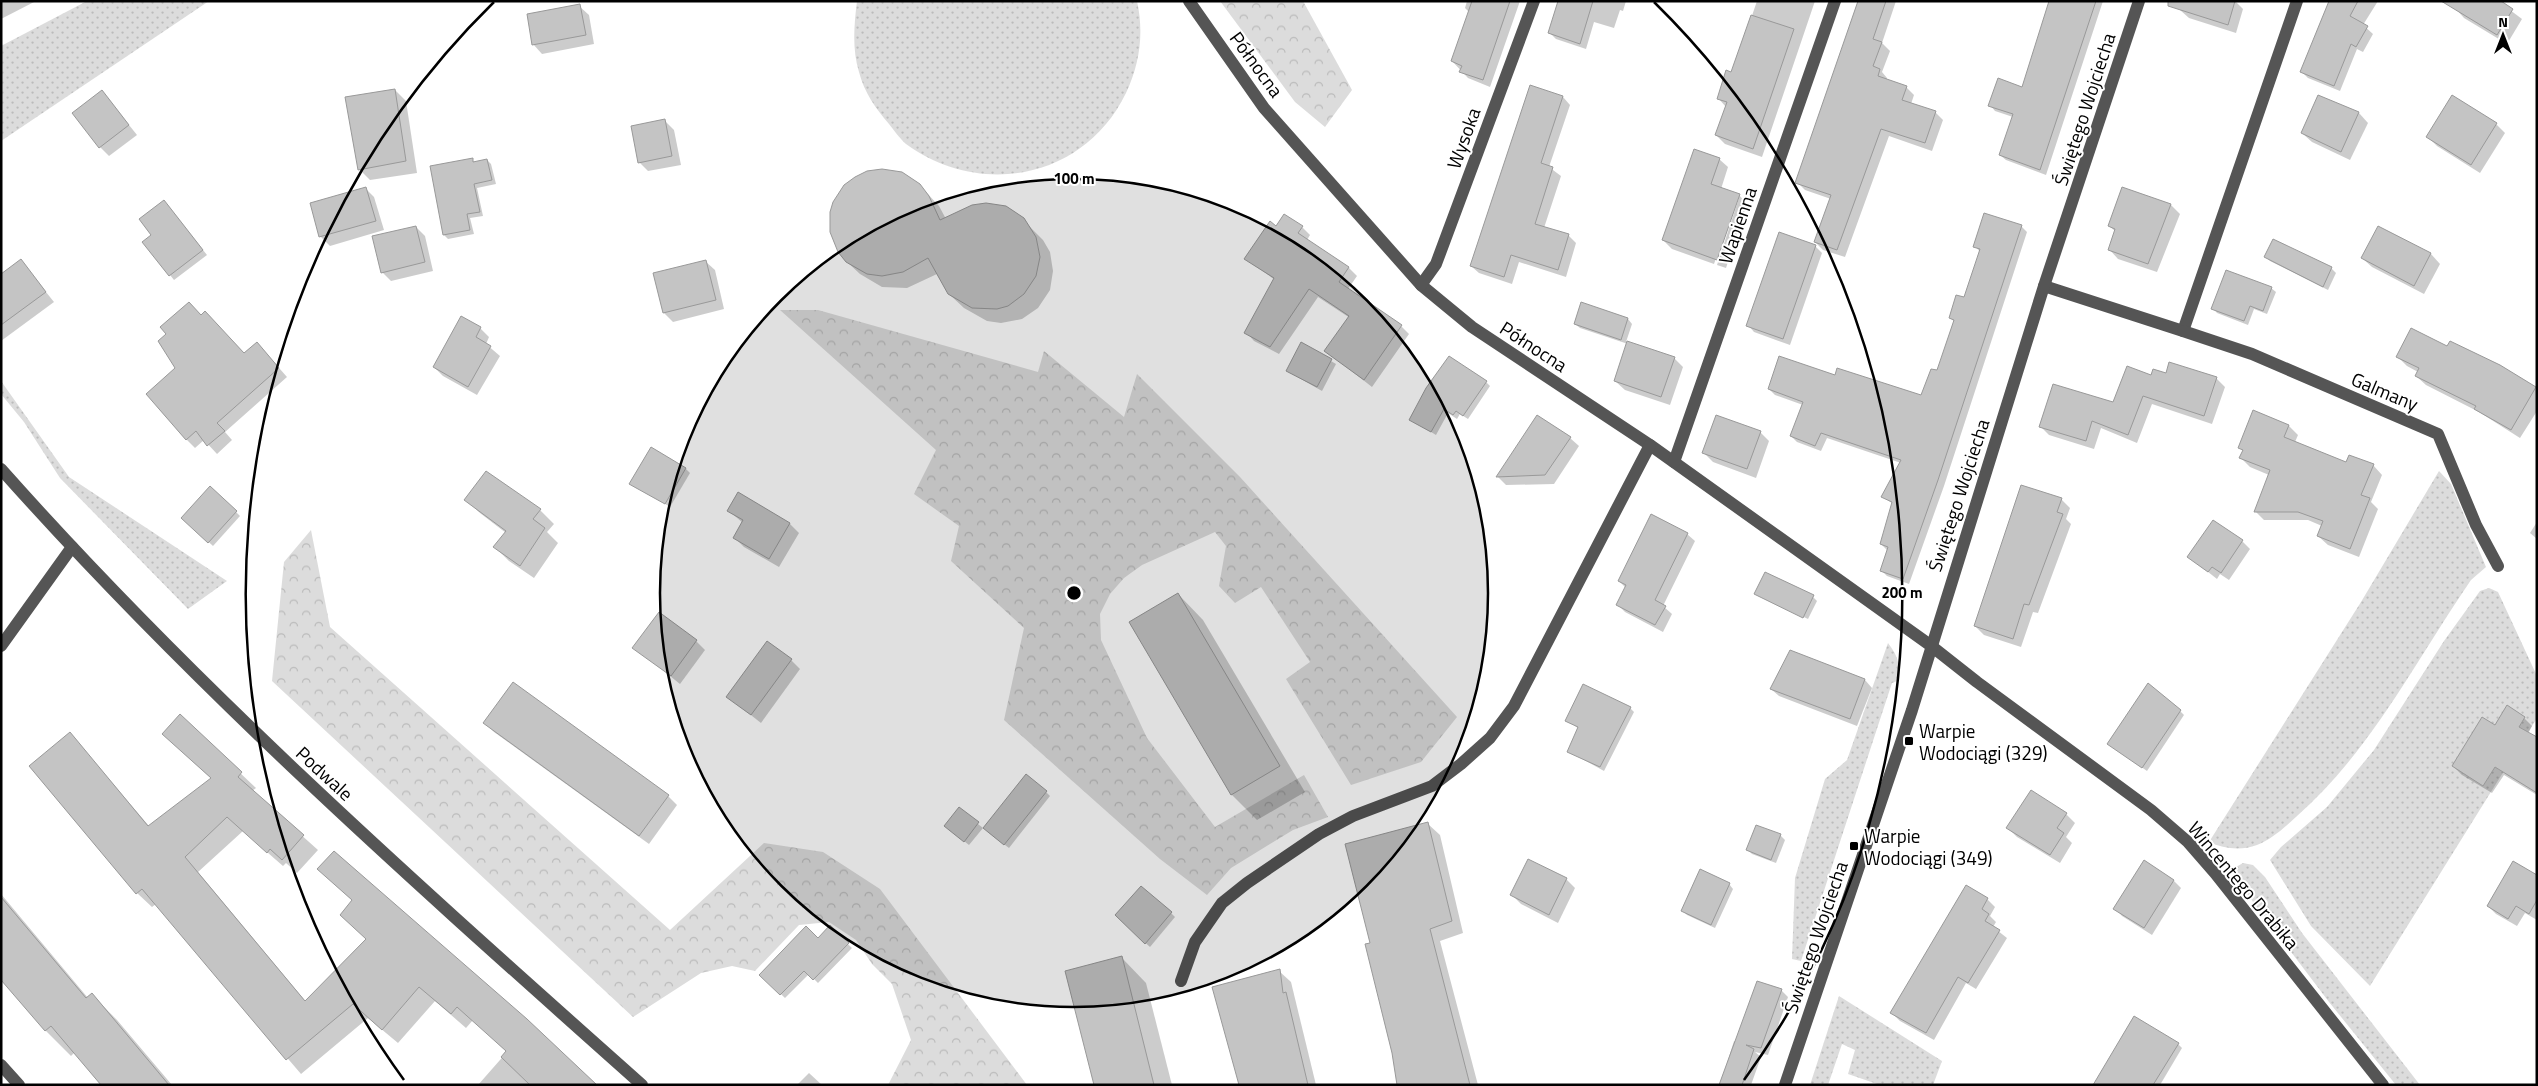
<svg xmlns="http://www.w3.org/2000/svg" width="2538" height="1086" font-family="'Titillium Web',sans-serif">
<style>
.grass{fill:url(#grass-dots)}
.forest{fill:url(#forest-crowns)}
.shadow{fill:#0003}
.building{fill:#c4c4c4;stroke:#999}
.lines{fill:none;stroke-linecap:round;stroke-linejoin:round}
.minor{stroke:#555;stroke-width:12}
.ring{fill:none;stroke:#000;stroke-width:2.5}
.poi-dot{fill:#000;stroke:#fff;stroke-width:2}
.labels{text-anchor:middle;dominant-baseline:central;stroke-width:4;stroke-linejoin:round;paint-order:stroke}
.street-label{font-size:19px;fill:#000;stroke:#fff}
.poi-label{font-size:19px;fill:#000;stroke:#fff;text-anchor:start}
.centre{fill:#000;stroke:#fff;stroke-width:2.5}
.ring-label{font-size:15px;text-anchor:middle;font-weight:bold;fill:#000;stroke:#fff;stroke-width:4;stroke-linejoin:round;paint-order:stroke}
</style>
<defs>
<pattern id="grass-dots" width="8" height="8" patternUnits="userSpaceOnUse" patternTransform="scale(1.25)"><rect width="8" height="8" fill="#dcdcdc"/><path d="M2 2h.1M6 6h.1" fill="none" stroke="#bbb" stroke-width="1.8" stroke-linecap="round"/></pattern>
<pattern id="forest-crowns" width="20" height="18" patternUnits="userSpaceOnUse" patternTransform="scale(1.25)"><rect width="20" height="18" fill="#dcdcdc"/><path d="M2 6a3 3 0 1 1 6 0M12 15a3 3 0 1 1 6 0" fill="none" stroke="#bbb"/></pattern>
</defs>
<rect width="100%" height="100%" fill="#fff"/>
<!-- grass -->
<g class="grass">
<path d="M87,1H209L1,141V46Z"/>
<path d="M857,1H1137C1144,33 1140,63 1126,93C1085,178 982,199 906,144C900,139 894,130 889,124C876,109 864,92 859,72C852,49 854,25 857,1Z"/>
<path d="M1,381L69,477L227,581L188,609L60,478L24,422L1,394Z"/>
<path d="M2439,471L2451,484L2486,567L2471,580C2416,660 2371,751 2297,816C2285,827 2272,839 2257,845C2241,851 2224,849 2209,842L2361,602Z"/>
<path d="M2489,588L2498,592L2537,676V718L2370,986L2311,926L2270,860L2281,847L2327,807L2374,750L2444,641L2480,591Z"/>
<path d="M1888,643C1898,656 1901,665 1897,681L1892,683L1890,689L1801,961L1792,959L1795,878L1825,779L1847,760Z"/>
<path d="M2243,863L2253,865L2265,877L2302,933L2420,1085H2396L2329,1002L2235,878L2236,867Z"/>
<path d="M1839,996L1942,1061L1933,1085H1880L1848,1074L1855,1050L1842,1044L1828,1085H1810Z"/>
</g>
<!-- forest -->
<g class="forest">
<path d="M1220,1H1303L1352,90L1325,127L1295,102Z"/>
<path d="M780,310H818L1038,372L1044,351L1124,417L1137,374L1240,477L1457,717L1421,762L1351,785L1286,679L1310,662L1261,587L1235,603L1219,586L1226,546L1215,532L1142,565L1124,578L1110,594L1100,614L1101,640L1147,738L1215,827L1304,775L1328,817L1293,830L1231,868L1207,895L1160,859L1004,720L1024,628L951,561L959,526L914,494L936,450Z"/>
<path d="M311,530L330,627L670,930L764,843L823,852L880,889L1027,1085H888L911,1040L892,984L872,964L856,940L829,922L799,925L755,971L732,966L701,973L633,1017L272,681L284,562Z"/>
</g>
<!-- shadow -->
<g class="shadow">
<path d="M1,1H36L1,19Z"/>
<path d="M1467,1H1520L1490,87L1468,78L1452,61L1469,12L1465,8Z"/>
<path d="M1560,1H1626L1623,11L1620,10L1614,28L1594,22L1586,49L1556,39L1550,33Z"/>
<path d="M1757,1H1815L1762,157L1725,144L1716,135L1726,107L1718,98L1732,74Z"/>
<path d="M1859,1H1896L1882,43L1890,51L1882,72L1887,78V80L1906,87L1914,95L1911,104L1935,112L1943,120L1932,151L1889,136L1845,257L1823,250L1815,242L1831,199L1805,190L1797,182Z"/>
<path d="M2051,1H2103L2046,175L2006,160L2000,155L2013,117L1995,111L1990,105L2023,88Z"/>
<path d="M2182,1H2235L2243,9L2236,33L2189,18L2180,10Z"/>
<path d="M2330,1H2378L2363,25L2373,34L2363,52L2357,49L2340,91L2308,78L2301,71Z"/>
<path d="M2498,1L2522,19L2507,44L2464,18L2456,9Z"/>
<path d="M579,6L589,15L594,44L542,54L533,44Z"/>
<path d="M395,90L406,101L417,173L370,180L359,169Z"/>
<path d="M102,91L137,135L109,156L100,147Z"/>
<path d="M1563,97L1570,105L1549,167L1561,176L1544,228L1568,235L1576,243L1566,277L1519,262L1512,284L1479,273L1471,266Z"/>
<path d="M2319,97L2359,113L2368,123L2350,160L2312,142L2302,133Z"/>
<path d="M665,121L674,130L681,165L648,171L639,162Z"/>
<path d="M2496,124L2505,133L2480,173L2437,146L2428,137Z"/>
<path d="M1719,159L1728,167L1721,189L1739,195L1747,204L1726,268L1717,265L1739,198H1737L1714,264L1672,249L1663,240Z"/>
<path d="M472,160L475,163L487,160L491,164L496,184L477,188L483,216L470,218L474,234L448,239L444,235L432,167Z"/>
<path d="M365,188L374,197L384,230L330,246L321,237L311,204Z"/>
<path d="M2122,188L2171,205L2180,214L2157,272L2118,259L2109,249L2115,231L2109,226Z"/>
<path d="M925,191L939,206L946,219L1028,225L1043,240L1050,252L1053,271L1050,290L1038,308L1022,319L1001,323L987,321L964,308L949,294L937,274L907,288L882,287L860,274L845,260L834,242L831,232Z"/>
<path d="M168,206L207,255L174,280L144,242L153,235Z"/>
<path d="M2021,226L2027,232L1944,486L1909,584L1887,576L1881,570L1887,550L1881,544L1893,504L1882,496L1901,463L1827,438L1821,451L1797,442L1791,436L1803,405L1775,395L1769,389L1835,377L1921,397L1937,372L1955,322L1950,318L1965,299L1980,252L1975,246Z"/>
<path d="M416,227L425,236L433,271L391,281L382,272Z"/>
<path d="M1302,227L1310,235L1307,240L1349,268L1357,276L1348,289L1401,326L1409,334L1372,387L1326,351L1350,318L1318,297L1279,354L1254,341L1246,332L1275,280L1246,259L1276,228Z"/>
<path d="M2379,228L2431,254L2440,264L2424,294L2372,267L2362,258Z"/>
<path d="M2273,240L2331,268L2336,273L2328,290L2270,261L2266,257Z"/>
<path d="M1815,246L1822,253L1790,345L1754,332L1748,325Z"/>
<path d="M21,261L54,302L1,341V275Z"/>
<path d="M705,261L715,270L724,309L673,322L664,313Z"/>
<path d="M2271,288L2276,292L2267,314L2254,309L2248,325L2217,313L2213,308Z"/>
<path d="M1582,303L1628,319L1632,324L1626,342L1674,358L1683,367L1670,405L1625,390L1615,381L1628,344L1580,328L1575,324Z"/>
<path d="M201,316L244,355L265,352L287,377L225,432L232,440L217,454L204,440L195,448L187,440L177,368Z"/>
<path d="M480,328L489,337L486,344L500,356L477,395L443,376L434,367Z"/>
<path d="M1302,344L1336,364L1322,391L1287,371Z"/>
<path d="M2447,348L2499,366L2537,389V411L2520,438L2479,412L2426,385L2416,376L2418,372L2407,366L2398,357Z"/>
<path d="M2167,374L2216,378L2225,387L2212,424L2152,404L2137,443L2101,428L2094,449L2049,435L2041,427L2114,404Z"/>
<path d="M1486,382L1490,386L1468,419L1460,414L1457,419L1448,413L1436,435L1411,420Z"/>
<path d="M2289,426L2298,435L2295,442L2347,463L2373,465L2382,475L2371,502L2378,509L2359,557L2328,545L2318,536L2322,526L2308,520H2264L2255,511L2269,475L2250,467L2241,458L2243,451L2240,447Z"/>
<path d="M1760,432L1769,441L1756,478L1713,462L1704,453Z"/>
<path d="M1570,438L1579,446L1554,484L1506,485L1497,476Z"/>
<path d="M686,469L690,473L670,507L631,483Z"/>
<path d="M738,494L790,524L799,533L779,567L744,547L735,538L743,523L729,511Z"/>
<path d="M2061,499L2070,508L2066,519L2071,524L2038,613L2033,612L2021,647L1984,635L1975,626Z"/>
<path d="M466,500L540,510L554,524L547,532L558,543L534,578L509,561L495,547L506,533L480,513Z"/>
<path d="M236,512L240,516L213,546L187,522Z"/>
<path d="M2537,522V539L2530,533Z"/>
<path d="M1687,534L1695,541L1663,606L1672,614L1663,632L1625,612L1617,604L1626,588L1619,581Z"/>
<path d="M2242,541L2250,549L2229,580L2220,574L2217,579L2189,557Z"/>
<path d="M1178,594L1203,620L1305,792L1257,820L1232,795L1131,622Z"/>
<path d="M1756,594L1813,597L1817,601L1808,619Z"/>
<path d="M696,641L705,650L680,684L634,647Z"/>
<path d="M1791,652L1865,680L1872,688L1857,726L1779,696L1771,689Z"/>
<path d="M791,660L800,669L761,723L728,697Z"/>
<path d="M1630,708L1634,712L1604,771L1568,751L1579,729L1567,720Z"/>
<path d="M2180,711L2184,715L2147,771L2109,744Z"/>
<path d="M180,716L256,788L252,791L318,850L297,873L286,863L283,866L243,831L198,872L306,1002L367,940L353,901L319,869L595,1085H478L507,1052L473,1020L466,1028L435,1001L398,1043L368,1018L301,1074L156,904L152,907L137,893L70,734L149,826L212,779L163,734Z"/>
<path d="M2524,718L2532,726L2528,734L2537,739V795L2504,775L2492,793L2462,775L2453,766L2495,727Z"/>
<path d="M485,723L668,796L677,805L649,844L494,732Z"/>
<path d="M1046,792L1050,796L1009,848L989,833Z"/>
<path d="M959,809L983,828L969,845L950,830Z"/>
<path d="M2066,814L2075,823L2066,837L2072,843L2060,863L2017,837L2008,828Z"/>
<path d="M1428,824L1440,835L1463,933L1440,941L1478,1085H1396L1398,1084L1372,944Z"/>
<path d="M1757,827L1781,836L1785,840L1776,863L1752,854L1748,850Z"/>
<path d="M2537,877V920L2525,913L2517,926L2496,914L2488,906Z"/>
<path d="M1566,879L1575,888L1558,923L1521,904L1512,895Z"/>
<path d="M2174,881L2181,888L2152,935L2122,916L2115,908Z"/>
<path d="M1729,884L1733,889L1715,928L1687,915L1683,911Z"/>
<path d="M1,894L88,998L92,995L117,1020L172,1085H102L75,1052L71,1056L46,1031L1,978Z"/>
<path d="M1987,899L1995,907L1990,916L1996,922L1993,927L2007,938L1976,989L1966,983L1934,1040L1900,1021L1892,1013Z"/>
<path d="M1171,913L1175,917L1150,947L1130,929Z"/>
<path d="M830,927L852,948L818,983L809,974L785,998L761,975L818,939Z"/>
<path d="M1121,957L1146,983L1172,1085H1095Z"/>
<path d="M1279,971L1291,982L1316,1085H1240Z"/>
<path d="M1781,990L1788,997L1768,1055L1755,1052L1761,1057L1751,1085H1720L1734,1041L1737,1042Z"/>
<path d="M2178,1044L2182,1048L2160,1085H2094Z"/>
<path d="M809,1073L822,1085H797Z"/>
</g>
<!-- building -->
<g class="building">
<path d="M1472,1H1510L1483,80L1459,72L1462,66L1451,61Z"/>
<path d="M1558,1H1593L1580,44L1548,33Z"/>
<path d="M1858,1H1886L1873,39L1882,42L1873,66L1880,69L1878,76L1907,86L1902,100L1936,111L1925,143L1881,129L1837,250L1814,242L1831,195L1795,183Z"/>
<path d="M2049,1H2096L2040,170L1999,155L2013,114L1988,106L1998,78L2022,87Z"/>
<path d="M2168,1H2235L2228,25L2168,6Z"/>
<path d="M2329,1H2358L2350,16L2368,26L2356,47L2351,44L2334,86L2300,72Z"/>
<path d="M2441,1H2501L2513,9L2497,35Z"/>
<path d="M580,4L586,35L532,45L527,14Z"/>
<path d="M1751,15L1794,29L1753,149L1715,135L1727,102L1717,99L1726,70L1731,72Z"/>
<path d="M1530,85L1563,96L1541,163L1553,167L1535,224L1569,234L1558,270L1511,255L1504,277L1470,266Z"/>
<path d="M395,89L406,161L358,170L345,97Z"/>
<path d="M102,90L129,125L99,148L72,113Z"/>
<path d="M2318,95L2359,112L2341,152L2301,133Z"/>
<path d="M2452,95L2497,123L2471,165L2426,137Z"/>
<path d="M665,119L672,156L638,163L631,126Z"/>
<path d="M1694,149L1720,158L1711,184L1740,194L1717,260L1662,240Z"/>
<path d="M473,158V162L487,159L492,180L474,184L480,212L467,214L470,230L443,235L430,166Z"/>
<path d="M882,169L902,172L920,184L929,196L940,220L972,205L986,203L1006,206L1024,218L1036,237L1040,257L1036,276L1024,294L1008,306L997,309L972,308L948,294L928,258L903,272L882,276L867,274L846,262L838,252L830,232V212L833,202L844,185L855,177L867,171Z"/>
<path d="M366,187L376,221L319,237L310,203Z"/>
<path d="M2122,187L2171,204L2148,264L2108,250L2115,229L2108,226Z"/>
<path d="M164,200L203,250L169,276L142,242L151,235L139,219Z"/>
<path d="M1984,213L2022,225L1938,480L1903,579L1880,571L1888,547L1880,544L1892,502L1881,497L1901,460L1821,433L1815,446L1790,436L1803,402L1768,389L1779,356L1835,375L1837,368L1921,395L1931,369L1937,370L1954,320L1949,318L1956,295L1964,297L1980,249L1973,247Z"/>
<path d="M1284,214L1303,226L1298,233L1349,267L1339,282L1402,325L1364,380L1324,351L1349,316L1309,289L1270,347L1244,333L1274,278L1244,259L1270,221L1276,226Z"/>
<path d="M416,226L425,262L381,273L372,236Z"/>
<path d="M2378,226L2431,253L2414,286L2361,258Z"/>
<path d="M1779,232L1816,245L1783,339L1746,326Z"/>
<path d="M2273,239L2332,267L2323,287L2264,257Z"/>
<path d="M21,259L46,292L1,325V274Z"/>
<path d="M706,260L716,300L663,313L653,273Z"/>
<path d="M2226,270L2272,287L2263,311L2250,306L2244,321L2211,309Z"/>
<path d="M189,302L201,315L205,311L244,353L257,342L279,368L217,423L225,431L207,446L196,431L186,440L146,394L175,368L158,341L166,334L160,327Z"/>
<path d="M1581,302L1628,318L1621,340L1574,324Z"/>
<path d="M461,316L481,327L476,337L491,346L468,387L433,367Z"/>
<path d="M2411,328L2447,346L2450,341L2500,365L2536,387L2511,430L2474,409L2476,406L2415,376L2419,368L2396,357Z"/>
<path d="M1627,341L1675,357L1661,397L1614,381Z"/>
<path d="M1301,342L1332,359L1317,387L1286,371Z"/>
<path d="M1449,356L1487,381L1463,416L1456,411L1453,415L1444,409L1431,432L1409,420L1426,388Z"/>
<path d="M2169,362L2217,377L2204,416L2143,396L2128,435L2092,421L2086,441L2039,427L2053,384L2113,402L2127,366L2151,375L2153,369L2166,373Z"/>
<path d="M2253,410L2289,425L2284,437L2346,462L2349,455L2374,464L2361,495L2370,498L2350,549L2317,536L2323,521L2298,512H2254L2270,470L2239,458L2243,450L2238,448Z"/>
<path d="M1537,415L1571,437L1545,475L1496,477Z"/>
<path d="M1716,415L1761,431L1747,469L1702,453Z"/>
<path d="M651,447L686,468L665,504L629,484Z"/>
<path d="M486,471L541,509L533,519L545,528L520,566L493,547L506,531L464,500Z"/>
<path d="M2021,485L2062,498L2057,512L2063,514L2029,605L2024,604L2013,639L1974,626Z"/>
<path d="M210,486L237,511L208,543L181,518Z"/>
<path d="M738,492L790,523L769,559L733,538L743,520L727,511Z"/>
<path d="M1651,514L1688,533L1655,600L1666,606L1655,625L1616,605L1626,585L1618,581Z"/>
<path d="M2213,520L2243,540L2221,573L2212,567L2208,572L2187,557Z"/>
<path d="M1765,572L1814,595L1803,618L1754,594Z"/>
<path d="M1178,593L1280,766L1231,795L1129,622Z"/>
<path d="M659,612L697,640L671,676L632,648Z"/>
<path d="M767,641L792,659L751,715L726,697Z"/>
<path d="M1790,650L1865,679L1850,719L1770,689Z"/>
<path d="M513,682L669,795L639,836L483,723Z"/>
<path d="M2148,683L2181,710L2142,768L2107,744Z"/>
<path d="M1583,684L1631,707L1600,767L1567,752L1578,727L1565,721Z"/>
<path d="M2507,705L2525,717L2519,727L2537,737V793L2495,767L2483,786L2452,766L2482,717L2495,725Z"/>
<path d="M180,714L242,772L238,777L304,835L282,860L270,849L267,853L227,817L185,857L305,1001L366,939L340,915L352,900L317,869L334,851L527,1019L597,1085H530L501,1057L506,1051L457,1007L451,1014L419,987L382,1030L353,1004L286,1060L142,889L136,894L29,766L70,732L148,826L211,778L162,734Z"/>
<path d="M1026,774L1047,791L1004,845L983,828Z"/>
<path d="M2031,790L2067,813L2057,828L2064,833L2050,855L2006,828Z"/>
<path d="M959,807L979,822L964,842L944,826Z"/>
<path d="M1428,822L1452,921L1430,929L1470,1085H1397L1392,1053L1365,944L1370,943L1345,844Z"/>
<path d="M1756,825L1781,834L1771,860L1746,850Z"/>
<path d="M1528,859L1567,878L1549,915L1510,895Z"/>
<path d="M2144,860L2174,880L2144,928L2113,909Z"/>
<path d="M2513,861L2537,875V900L2529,914L2516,906L2508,919L2487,906Z"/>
<path d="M1700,869L1730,883L1711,925L1681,911Z"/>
<path d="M1966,885L1988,898L1982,909L1989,914L1985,921L2000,930L1968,983L1958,977L1926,1033L1890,1013Z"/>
<path d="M1141,886L1172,912L1145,944L1115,915Z"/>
<path d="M1,897L86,998L92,993L169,1085H101L51,1026L45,1031L1,980Z"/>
<path d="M830,925L849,943L813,980L804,971L780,995L759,975L806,926L818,938Z"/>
<path d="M1122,956L1154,1085H1094L1065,971Z"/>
<path d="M1280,969L1283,993L1286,992L1308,1085H1239L1212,987Z"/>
<path d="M1757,981L1782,989L1761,1048L1746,1045L1754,1049L1742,1085H1719Z"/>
<path d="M2134,1016L2179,1043L2153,1085H2093Z"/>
</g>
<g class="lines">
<!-- minor -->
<g class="minor">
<path d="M1189,1L1264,108L1421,285L1472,327L1650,445L1930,645L1977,682L2151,810L2188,842L2215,873L2383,1085"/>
<path d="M1421,285L1436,264L1534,1"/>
<path d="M2044,286L2183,331L2297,1"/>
<path d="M2183,331L2252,354L2438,434L2476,525L2498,566"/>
<path d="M1674,462L1835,1"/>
<path d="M1,469C199,692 420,887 642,1085"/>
<path d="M1,646L72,547"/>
<path d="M1181,981L1195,942L1222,903L1247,883L1319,834L1353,816L1432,786L1461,764L1490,738L1514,706L1650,445"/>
<path d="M1,1065L19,1085"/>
<path d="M1785,1085L1912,710L2044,286L2139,1"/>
</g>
</g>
<!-- distance rings -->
<circle cx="1074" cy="593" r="414" fill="#000" fill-opacity=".12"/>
<g class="ring">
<circle cx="1074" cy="593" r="414"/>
<path d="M404 1080A828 828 0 0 1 494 2M1654 2A828 828 0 0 1 1744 1080"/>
</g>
<!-- markers -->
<g class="poi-dot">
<rect x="1904" y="736" width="10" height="10" rx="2.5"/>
<rect x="1849" y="841" width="10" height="10" rx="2.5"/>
</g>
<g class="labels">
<!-- street labels -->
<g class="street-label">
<text transform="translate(1257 64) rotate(54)">Północna</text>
<text transform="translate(2084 109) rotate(-72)">Świętego Wojciecha</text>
<text transform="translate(1463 138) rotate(-70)">Wysoka</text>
<text transform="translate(1737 225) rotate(-71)">Wapienna</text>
<text transform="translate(1534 346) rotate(33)">Północna</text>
<text transform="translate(2385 391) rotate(23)">Galmany</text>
<text transform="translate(1958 495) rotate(-72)">Świętego Wojciecha</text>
<text transform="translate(325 773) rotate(43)">Podwale</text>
<text transform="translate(2244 885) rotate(50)">Wincentego Drabika</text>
<text transform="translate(1815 937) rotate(-71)">Świętego Wojciecha</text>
</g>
<!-- poi labels -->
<g class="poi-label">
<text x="1919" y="730">Warpie<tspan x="1919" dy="22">Wodociągi (329)</tspan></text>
<text x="1864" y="835">Warpie<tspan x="1864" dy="22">Wodociągi (349)</tspan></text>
</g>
</g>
<circle cx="1074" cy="593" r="8" class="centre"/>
<g class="ring-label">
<text x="1074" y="184">100 m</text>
<text x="1902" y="598">200 m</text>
</g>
<!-- border -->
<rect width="2538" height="1086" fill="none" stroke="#000000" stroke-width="5"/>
<!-- north arrow -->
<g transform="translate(2503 35)" stroke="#ffffff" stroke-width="4" paint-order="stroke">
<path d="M0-4L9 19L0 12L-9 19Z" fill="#000000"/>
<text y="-8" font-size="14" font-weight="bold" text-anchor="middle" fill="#000000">N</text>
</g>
</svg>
